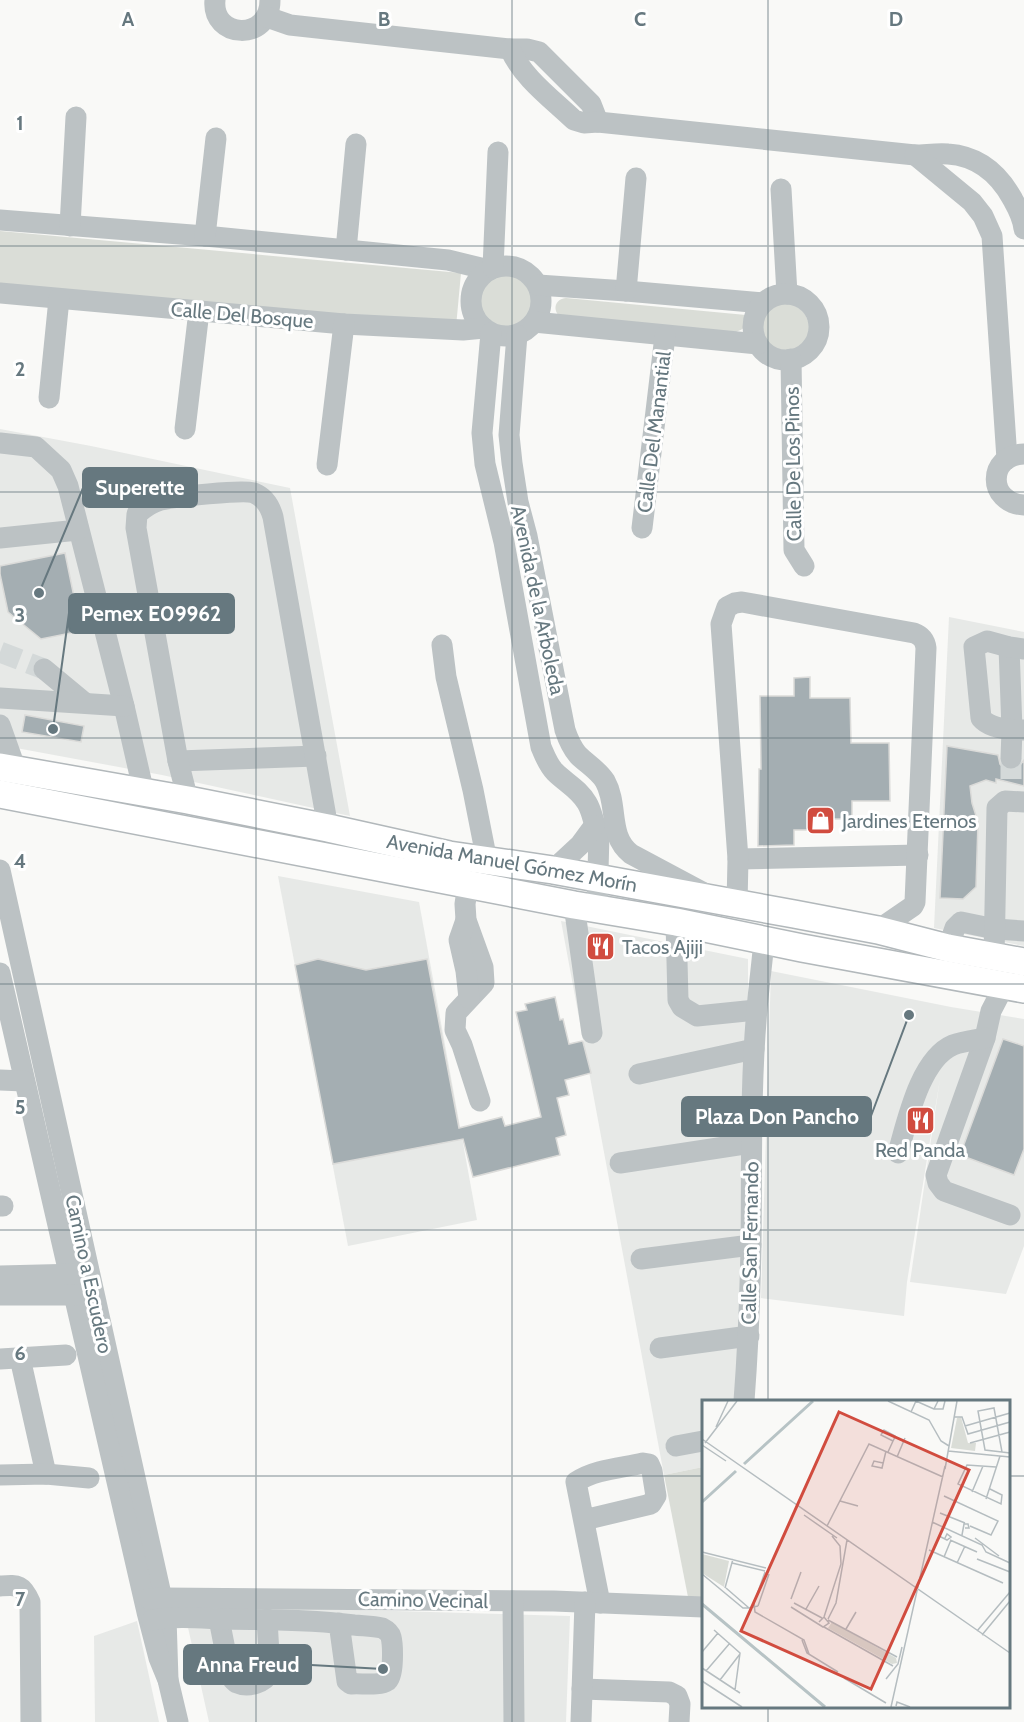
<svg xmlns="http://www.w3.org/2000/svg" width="1024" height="1722" font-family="Cabin,sans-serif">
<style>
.built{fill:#e7e9e7}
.green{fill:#daddd7}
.building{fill:#a4aeb2;stroke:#dbdbd9;stroke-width:1.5}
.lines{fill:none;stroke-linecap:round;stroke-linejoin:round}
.minor-tunnel{stroke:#d4d9d9;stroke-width:21;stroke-dasharray:21 10;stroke-linecap:butt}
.major-casing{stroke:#b2b8bb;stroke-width:30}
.minor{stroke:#bcc2c4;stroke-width:21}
.major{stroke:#fff;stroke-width:27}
.grid{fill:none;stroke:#66787f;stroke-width:1.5;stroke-opacity:0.55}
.labels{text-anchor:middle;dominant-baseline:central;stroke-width:6;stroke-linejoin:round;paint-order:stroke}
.street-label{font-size:20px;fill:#66787f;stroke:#fff}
.poi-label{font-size:20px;fill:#66787f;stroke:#fff;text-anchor:start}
.inset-river{fill:none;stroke:#b7c3c5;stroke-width:3}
.inset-road{fill:none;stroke:#b5bdc0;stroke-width:1.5}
.view{fill:#d14c3f;fill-opacity:0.15;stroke:#d14c3f;stroke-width:3}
.inset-edge{fill:none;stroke:#66787f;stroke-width:3}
.grid-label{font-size:20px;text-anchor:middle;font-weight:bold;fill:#66787f;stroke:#fff;stroke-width:6;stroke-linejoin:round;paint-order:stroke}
.leader{fill:none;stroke:#66787f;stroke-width:2}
.callout-dot{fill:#66787f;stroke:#fff;stroke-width:2}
.callout{fill:#66787f;stroke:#66787f;stroke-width:2}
.callout-label{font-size:21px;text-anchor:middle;font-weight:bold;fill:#fff}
</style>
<rect width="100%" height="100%" fill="#f9f9f7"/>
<!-- built -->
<g class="built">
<path d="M0,429L91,446L290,488L350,816L162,775L0,745Z"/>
<path d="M949,617L1024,632V946L934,928Z"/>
<path d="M278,876L419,902L477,1220L348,1246Z"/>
<path d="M561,921L748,959V1041L737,1401H703V1467L664,1475Z"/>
<path d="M771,971L951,1007L1024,1019V1246L1006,1294L910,1282L940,1079L907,1282L904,1316L761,1298Z"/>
<path d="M183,1605L570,1616L566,1722H209Z"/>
<path d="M137,1621L159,1722H95L94,1636Z"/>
</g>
<!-- green -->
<g class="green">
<path d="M0,231L461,273L456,327L0,285Z"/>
<circle cx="506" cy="301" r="27"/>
<path d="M566,298L746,315L749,317C750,326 743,329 736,332L559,316C552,308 556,299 566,298Z"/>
<circle cx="784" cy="328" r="25"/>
<path d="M703,1467V1598L688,1597L664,1475Z"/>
</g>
<!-- building -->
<g class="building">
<path d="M65,553L81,631L41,639L8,612L0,574V566Z"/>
<path d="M810,677V698H850L851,743H889L890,801H852V819H832V830H794V845L758,846L759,769H761L760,696H794V678Z"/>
<path d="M25,715L84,726L81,742L22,732Z"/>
<path d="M947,746L998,755L1000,764L1004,768L1010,771L1017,769L1024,760V786L996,779V783L986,780L970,786L972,803L978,822L976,887L963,899L940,898Z"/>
<path d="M318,959L366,970L427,959L459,1128L502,1117L505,1126L541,1117L516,1012L527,1010L525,1004L555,997L560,1020L563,1019L569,1044L582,1041L583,1042L591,1073L565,1080L569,1095L557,1098L566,1135L556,1138L560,1155L473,1177L463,1139L333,1164L295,965Z"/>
<path d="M1003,1039L1024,1046V1149L1014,1175L960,1155Z"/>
</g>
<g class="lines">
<!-- minor-tunnel -->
<g class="minor-tunnel">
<path d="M0,652L44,669"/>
<path d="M1011,758V783"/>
</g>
<defs>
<g id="major">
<path d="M0,767L188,800L328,828L449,855L553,870L794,914L878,930L948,948L1024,962"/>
<path d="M0,794L404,872L574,905L676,922L802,948L1024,989"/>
</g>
</defs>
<!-- major casing -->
<use href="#major" class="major-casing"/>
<!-- minor -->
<g class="minor">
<path d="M215,0C211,39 270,42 270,0"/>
<path d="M267,17L290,25L510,49H527L539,52L591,104L598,122"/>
<path d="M510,49C523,78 551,98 574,120L584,123L598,122L915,155C925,155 937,153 948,154C978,156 998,173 1012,198C1017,207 1023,217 1024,229"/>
<path d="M915,155L972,202L983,216L992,236L1007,459"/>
<path d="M781,189L787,294"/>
<path d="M0,220L205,236L448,260L489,270"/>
<path d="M70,226L76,117"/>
<path d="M205,236L216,138"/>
<path d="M346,250L356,144"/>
<circle cx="506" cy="301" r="35"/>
<path d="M493,268L498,152"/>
<path d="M538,285L626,291L763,303"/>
<path d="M626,291L636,178"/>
<path d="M0,293L344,324L463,330L484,328"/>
<circle cx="786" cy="327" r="33"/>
<path d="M534,322L758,344"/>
<path d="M491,333L482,433L485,464L504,542L541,747C545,756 548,765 555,772C566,783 579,789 587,803C593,813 593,824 599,834L597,908"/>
<path d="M517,335L509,435L512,463L518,502L527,536L565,730C568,739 572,748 578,755C587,764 598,770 605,781C619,806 607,835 631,854L704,893"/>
<path d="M791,359L794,550L804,566"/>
<path d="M49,398L59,299"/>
<path d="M185,429L199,311"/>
<path d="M0,443L36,447L61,470L68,486L124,706L144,793"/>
<path d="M1024,454C987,455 987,503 1024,505"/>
<path d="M327,465L344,324"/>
<path d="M642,528L665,336"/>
<path d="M0,538L78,530"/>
<path d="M442,645L446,677L473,790L487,861"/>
<path d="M1009,647L1012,730L1011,758"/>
<path d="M1024,649L1009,647L987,641L974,647L981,718C990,729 1011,730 1024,730"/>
<path d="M44,669L85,703"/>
<path d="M0,698L124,706"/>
<path d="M0,725L16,770"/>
<path d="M178,761L316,756"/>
<path d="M188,800L178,761L136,528L137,514C144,508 152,502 161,500C174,497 244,489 254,493C264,497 270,506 273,517L328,828"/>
<path d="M738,859L918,855"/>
<path d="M0,870L166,1617L168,1680"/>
<path d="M553,870L580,845L594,826"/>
<path d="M468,884L465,904L466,920L483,967L484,983L456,1013L455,1030L462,1045L480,1101"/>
<path d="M737,904L738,859L721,624L727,607L735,603L742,602L914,633C922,636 925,640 926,648L915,902L913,906L878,930"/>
<path d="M574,905L592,1033"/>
<path d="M466,920L459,940L466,971L469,998"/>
<path d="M676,922L678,1000L682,1007L697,1016L756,1010"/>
<path d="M948,948L955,928L961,922L995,929L1024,931"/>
<path d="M994,957L997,808L1005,801L1024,802"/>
<path d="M0,973L147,1612L159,1658L168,1680L178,1722"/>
<path d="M1004,986L991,1011L985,1038L936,1175L938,1183L944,1191L1010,1215"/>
<path d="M639,1074L754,1049"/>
<path d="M0,1080L24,1081"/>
<path d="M898,1153C907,1122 920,1059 953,1045C963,1041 975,1040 985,1038"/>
<path d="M620,1163L751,1143"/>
<path d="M0,1206H3"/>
<path d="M641,1259L751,1245"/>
<path d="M0,1276L80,1274"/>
<path d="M0,1295H73L86,1294"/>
<path d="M660,1348L749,1336"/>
<path d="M20,1358L46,1474"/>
<path d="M0,1359L66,1355"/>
<path d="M744,1401C748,1349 750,1298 751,1246C752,1167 750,1087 757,1009C759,986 762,963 764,941"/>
<path d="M676,1446L703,1441"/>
<path d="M0,1475L46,1474L89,1478"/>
<path d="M584,1520L651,1504L656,1496L652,1471L649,1464L643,1463C622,1468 595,1469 576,1482L600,1603"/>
<path d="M0,1586C18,1585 22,1584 30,1602L31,1722"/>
<path d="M149,1599L162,1598L554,1601L703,1607"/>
<path d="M513,1601L514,1722"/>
<path d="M219,1619L230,1675C232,1678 233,1681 237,1683C248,1688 265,1683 270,1672L267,1619"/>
<path d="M152,1620C176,1616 198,1618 221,1619C265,1620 310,1619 354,1625C363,1626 373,1626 382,1628C386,1630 390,1633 391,1637C393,1645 394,1677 387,1681C380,1686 360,1683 351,1684L347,1681L339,1623"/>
<path d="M582,1689L669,1692L677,1696L680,1704L679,1722"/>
<path d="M581,1722L585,1602"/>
</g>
<!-- major -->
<use href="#major" class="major"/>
</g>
<!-- grid -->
<path class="grid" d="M256,0V1722M512,0V1722M768,0V1401M0,246H1024M0,492H1024M0,738H1024M0,984H1024M0,1230H1024M0,1476H703M1008,1476H1024M768,1706V1722"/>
<!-- icons -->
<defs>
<symbol id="shop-square" viewBox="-11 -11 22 22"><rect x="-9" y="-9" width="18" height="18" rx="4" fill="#d14c3f" stroke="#fff"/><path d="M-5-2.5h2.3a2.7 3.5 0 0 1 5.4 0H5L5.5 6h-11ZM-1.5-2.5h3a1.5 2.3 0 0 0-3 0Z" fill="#fff"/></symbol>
<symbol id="restaurant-square" viewBox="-11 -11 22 22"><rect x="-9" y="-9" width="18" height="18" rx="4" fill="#d14c3f" stroke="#fff"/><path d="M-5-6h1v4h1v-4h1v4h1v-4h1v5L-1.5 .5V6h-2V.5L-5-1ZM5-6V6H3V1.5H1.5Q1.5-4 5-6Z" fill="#fff"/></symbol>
</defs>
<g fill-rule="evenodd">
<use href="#shop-square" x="804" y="804" width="33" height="33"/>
<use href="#restaurant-square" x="584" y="930" width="33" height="33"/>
<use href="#restaurant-square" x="904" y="1104" width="33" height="33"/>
</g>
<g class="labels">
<!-- street labels -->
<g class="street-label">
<text transform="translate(242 315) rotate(5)">Calle Del Bosque</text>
<text transform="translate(654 432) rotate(-83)">Calle Del Manantial</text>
<text transform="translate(793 464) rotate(-91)">Calle De Los Pinos</text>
<text transform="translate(538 600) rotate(78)">Avenida de la Arboleda</text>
<text transform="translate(512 863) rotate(10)">Avenida Manuel Gómez Morín</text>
<text transform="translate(750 1243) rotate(-89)">Calle San Fernando</text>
<text transform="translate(89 1274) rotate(78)">Camino a Escudero</text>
<text transform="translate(423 1600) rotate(1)">Camino Vecinal</text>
</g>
<!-- poi labels -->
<g class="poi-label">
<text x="842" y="821">Jardines Eternos</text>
<text x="622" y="947">Tacos Ajiji</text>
<text x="920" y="1150" text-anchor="middle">Red Panda</text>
</g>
</g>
<!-- overview -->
<g transform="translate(702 1400)">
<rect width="308" height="308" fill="#f9f9f7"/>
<path d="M259,17L266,43H274L273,51L249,48L255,18ZM0,154L27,161L22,187L0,173ZM130,222L194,258L195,263L190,264L126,228Z" fill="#daddd7"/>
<path class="inset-river" d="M42,64L111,1M0,102L34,71M0,204L123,307"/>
<path class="inset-road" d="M186,1L227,20L239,41L247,46M236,1L232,9H241L243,1M209,12L214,1L232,9M252,17H260L266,34L308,22M263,26L308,13M14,27L26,1M0,39L308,253M3,43L35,1M268,43L308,32M0,45L24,61M246,51L308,57M186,52L191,41L193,37V36L182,30L179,35L191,41M300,52L292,8L276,11L283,50L300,52L308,53M195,57L203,38M181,63L172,61L170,66L180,68L184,51M243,69L255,1M288,89L300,95L299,104L256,84L265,65L294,67M270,92L281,66M242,96L296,121L289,135L268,126M284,99L298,56M138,101L156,106M238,113L263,123M102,115L135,138M230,122L280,145L284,152L308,163M125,126L167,44L241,77M260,135L262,124H266L267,128H263M237,136L245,140L249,137L245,134L243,138M273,138L297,156M248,140L275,152M227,150L301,183M0,152L64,168M242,157L249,140M275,159L308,172M30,163L63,171M255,163L263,146M63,172L52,203L53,212L102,240L107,254M0,174L41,208H47M23,188L31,159M24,188L47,208L56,206M89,199L99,172M92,203L120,218M56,206L67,174M89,207L121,227L127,223L122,217L117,222M104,209L117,186M122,217L139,164L138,146L130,136M126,219L134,203L145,140M126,220L195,257M122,227L191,266M144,229L154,212M12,230L38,253L33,290M275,231L308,192M280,235L308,201M100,240L105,253L136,272M0,252L16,233M0,268L38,293M4,271L28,243M142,278L184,303M184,279L196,264L200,247M18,280L38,254M0,281L40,307M194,306L195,302L208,307M189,307L243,66"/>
<path class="view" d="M137,12L267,70L169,289L39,231Z"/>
<rect width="308" height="308" class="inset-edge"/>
</g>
<g class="grid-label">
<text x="128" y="26">A</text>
<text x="384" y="26">B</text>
<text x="640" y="26">C</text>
<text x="896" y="26">D</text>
<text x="20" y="130">1</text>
<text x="20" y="376">2</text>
<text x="20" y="622">3</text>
<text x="20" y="868">4</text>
<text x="20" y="1114">5</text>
<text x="20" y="1360">6</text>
<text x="20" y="1606">7</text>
</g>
<!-- callouts -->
<path class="leader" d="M39 593L83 488M53 729L69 613M909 1015L871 1116M383 1669L311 1665"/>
<g class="callout-dot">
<circle cx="39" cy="593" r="6"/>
<circle cx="53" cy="729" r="6"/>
<circle cx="909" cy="1015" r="6"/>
<circle cx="383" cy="1669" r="6"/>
</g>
<g class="callout">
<rect x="83" y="468" width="114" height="39" rx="6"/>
<rect x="69" y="594" width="165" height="39" rx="6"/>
<rect x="682" y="1097" width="189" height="39" rx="6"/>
<rect x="184" y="1645" width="127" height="39" rx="6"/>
</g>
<g class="callout-label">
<text x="140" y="495">Superette</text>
<text x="151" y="621">Pemex E09962</text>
<text x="777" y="1124">Plaza Don Pancho</text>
<text x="248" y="1672">Anna Freud</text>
</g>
</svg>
